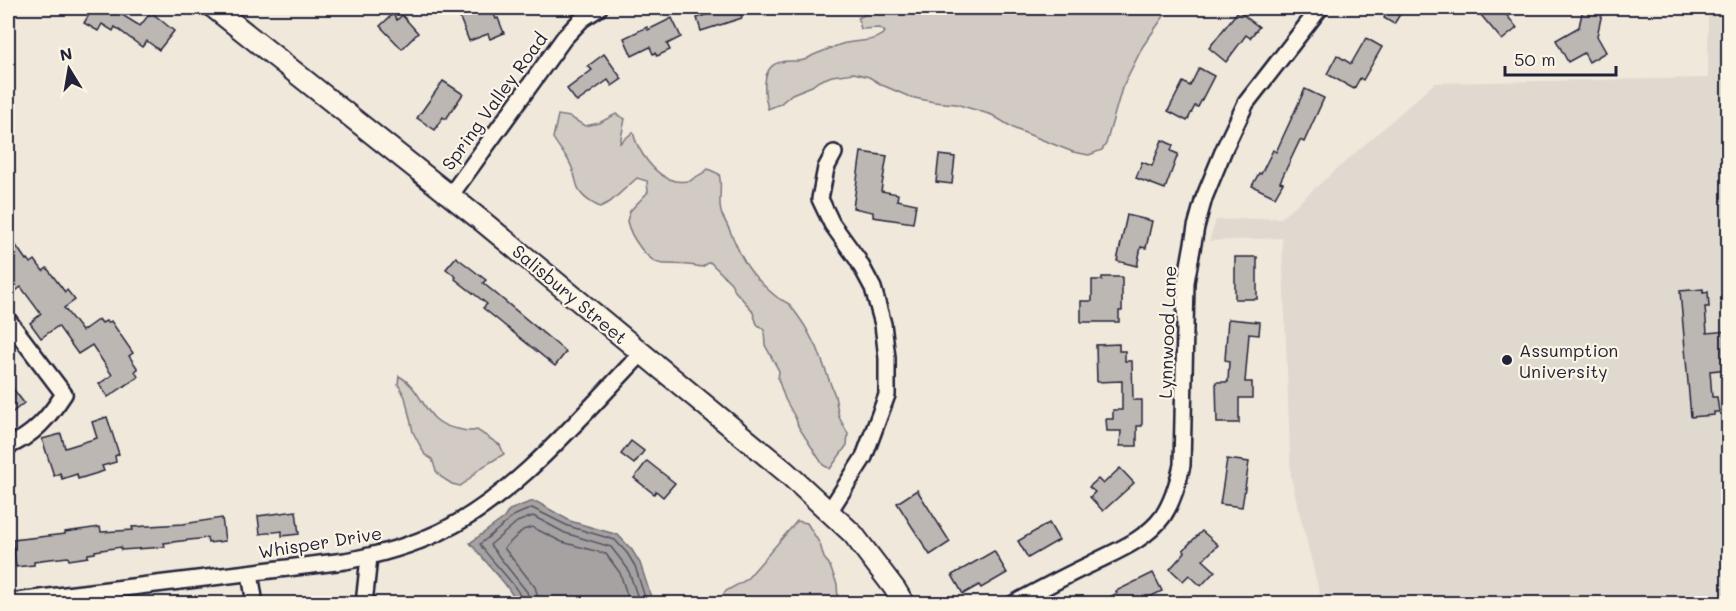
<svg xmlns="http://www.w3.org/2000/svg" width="1736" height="611" font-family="Mali,sans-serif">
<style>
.built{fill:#e0d9cf}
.green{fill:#d1cbc3;stroke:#7a767f;stroke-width:1.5}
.water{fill:#a6a2a2;stroke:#716f79;stroke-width:1.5}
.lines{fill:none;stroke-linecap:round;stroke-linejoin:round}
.shore{stroke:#575564;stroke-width:1.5}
.building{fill:#bcb7b3;stroke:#22223b;stroke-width:1.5}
.minor-casing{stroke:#22223b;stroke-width:20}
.major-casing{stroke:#22223b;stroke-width:24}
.minor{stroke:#fcf5e5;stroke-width:15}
.major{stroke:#fcf5e5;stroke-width:20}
.poi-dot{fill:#22223b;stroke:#fcf5e5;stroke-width:2}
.labels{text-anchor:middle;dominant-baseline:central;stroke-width:4.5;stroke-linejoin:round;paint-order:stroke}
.street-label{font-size:18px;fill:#22223b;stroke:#fcf5e5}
.poi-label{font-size:18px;fill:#22223b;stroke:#fcf5e5;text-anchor:start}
</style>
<rect width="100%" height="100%" fill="#efe8db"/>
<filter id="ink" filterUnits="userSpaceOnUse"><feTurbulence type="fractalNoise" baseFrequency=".0167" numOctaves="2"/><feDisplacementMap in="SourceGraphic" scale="12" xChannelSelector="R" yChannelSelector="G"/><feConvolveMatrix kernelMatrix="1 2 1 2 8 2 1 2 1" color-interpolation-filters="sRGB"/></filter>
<g filter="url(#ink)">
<!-- built -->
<path class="built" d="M1708,8H1728V603H1322L1291,478L1282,238L1209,241L1216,220L1281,218L1435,83L1708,78Z"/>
<!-- green -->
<g class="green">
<path d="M894,8H1166L1164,16L1143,46L1122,88L1106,144L1102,150L1089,155L1073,152L1015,129L992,115L956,104L934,102L910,97L882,85L869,77L854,73L832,76L819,81L812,86L792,94L780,104L768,109C764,94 760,66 781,62C788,60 797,62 804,60C808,59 812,55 816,54C824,51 833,47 842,44C856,40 874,43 885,32L880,28L861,29L858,18L870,12L877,14L884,9L891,10Z"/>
<path d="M616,114L625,119L620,143L633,132C637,150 655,177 675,181C680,182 685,181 690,181C696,176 702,175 708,169L719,174C723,186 717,205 722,215C733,234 739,258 754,275C761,283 770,292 778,298C781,300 787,302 790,305C793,309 806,327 808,332C812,338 812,342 817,347L835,396L839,417L848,434L847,445L830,469L823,465L798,426L796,419L785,399L778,379L779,371L765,345L764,330L757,324L752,310L735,291L731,283L710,262L702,267C688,264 678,264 665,264C647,264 630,235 627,221L630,211L648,192L647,181L637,178L610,202L600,207C568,192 582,181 567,158C562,151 557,145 553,138L558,115L570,117L585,126L599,123Z"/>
<path d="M399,376C426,391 422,424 458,429C465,431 470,432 477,430L500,445L504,454L479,469L466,482L460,486L452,484L441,477L436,471L432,459L425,455L413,432L405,397L398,384Z"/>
<path d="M797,521L807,523L820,544L824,558L829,564L837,584L838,600L833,604L710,603L720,598L726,591L746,580Z"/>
</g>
<!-- water -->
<path class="water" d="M530,502H537L570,521L618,535L632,550L640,563L653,603H518L505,584L470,543L504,518L509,510Z"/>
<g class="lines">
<!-- shore -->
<g class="shore">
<path d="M523,604C521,587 489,560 480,544L507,522L513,516L532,508L568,526L615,540L627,553L635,566L647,604"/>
<path d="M531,604L527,592L490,545L517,522L533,516L565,533L611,547L628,569L640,604"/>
<path d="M540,604L535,587L504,548L523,530L532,527L562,542L606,554L620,573L630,604"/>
</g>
</g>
<!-- building -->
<g class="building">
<path d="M93,8H111L140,26L151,12L174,31L159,50L147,41L142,47L115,27L113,31L102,24L98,31L84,23Z"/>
<path d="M471,8H479L481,14L492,9L496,19L498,18L504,33L490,39L488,34L469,41L458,13Z"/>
<path d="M706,8H739L742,18L701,31L697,18L708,14Z"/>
<path d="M1390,8H1404L1394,24L1384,18Z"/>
<path d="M1475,8H1501L1517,28L1502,40Z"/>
<path d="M1583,8L1603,9L1597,36L1606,52L1589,62L1584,53L1568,62L1556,40L1579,27Z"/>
<path d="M1238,11L1259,27L1250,38L1246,35L1226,62L1209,48Z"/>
<path d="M393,14L397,20L402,15L418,33L402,49L380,26Z"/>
<path d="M672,18L681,37L667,44L670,50L657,56L655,53L653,54L650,47L632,56L624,38L647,27L648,30Z"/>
<path d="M1366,38L1382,47L1363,80L1360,78L1354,89L1327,74L1337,55L1351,64Z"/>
<path d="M604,54L622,79L612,86L608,80L577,102L567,89L592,70L588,66Z"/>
<path d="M1199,68L1214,76L1198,107L1195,106L1187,121L1168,111L1183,82L1190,86Z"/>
<path d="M443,81L463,94L446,119L443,117L435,130L417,118Z"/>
<path d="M1305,89L1324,98L1304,142L1300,140L1280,182L1283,183L1275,197L1252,186L1259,173L1261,174L1273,150L1276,152Z"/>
<path d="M1162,140L1173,145L1171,151L1178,154L1165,189L1136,178L1142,162L1152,166Z"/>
<path d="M861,152L887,156L881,191L898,194L897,200L916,204L913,223L873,217V212L853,208Z"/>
<path d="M939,155L955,157L952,184L936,182Z"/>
<path d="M1127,215L1152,221L1146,248L1141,247L1137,266L1117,261Z"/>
<path d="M8,234L26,260L28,259L31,263L35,260L43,271L47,268L65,292L67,290L75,300L64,308L82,331L99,319L102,323L106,321L108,323L111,321L133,353L129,356L138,369L135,371L138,377L108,397L99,384L112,375L92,345L78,354L58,326L41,338L30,323L41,314L21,287L8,297Z"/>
<path d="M456,257L486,280L483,283L566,352L555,366L483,308L487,304L455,279L456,277L446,269Z"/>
<rect x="1235" y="257" width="22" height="42"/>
<path d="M1102,277H1122V311H1119V322H1081V301H1092V280H1102Z"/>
<path d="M1703,289V293L1708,292L1709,307H1705L1707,333L1728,331V369L1710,371L1712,397H1717L1719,412H1714V415L1691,417L1680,291Z"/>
<path d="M1228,319L1260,322L1259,335L1249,334L1245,382H1252V398H1239V423H1217L1216,382H1228L1229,361L1225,360Z"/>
<path d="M1119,344V351H1125V361H1132L1133,400H1142V426H1137V446H1120L1121,431H1107L1106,419H1113V410H1122V381L1097,382L1096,345Z"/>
<path d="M8,382L24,403L8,416Z"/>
<path d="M107,417L119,454L115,456L116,462L102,466L104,471L78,479L77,474L62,479L60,473L54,476L42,439L61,434L65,448L97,438L92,422Z"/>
<path d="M631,441L644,451L634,464L621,454Z"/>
<path d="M1227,459L1249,462L1242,507L1220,504Z"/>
<path d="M647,461L675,483L663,497L656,491L654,494L634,478Z"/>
<path d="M1120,468L1134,483L1103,511L1090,497L1095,492L1089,487L1098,479L1103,484Z"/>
<path d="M917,490L950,542L930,555L897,503Z"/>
<path d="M296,511L299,534L282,536V531L260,534L258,516Z"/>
<path d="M222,518L225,541L208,543L207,538L164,543L165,547L121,550V547L95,551V553L88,554V557L69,560L68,557L41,560V561L34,562V565L16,567L13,540L65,534V532L100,527L101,532L133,530L132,527L183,524Z"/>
<path d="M1049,523L1059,540L1028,558L1018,541Z"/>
<path d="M1202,531L1218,545L1203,560L1215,571L1201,586L1189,575L1183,581L1170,569L1185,552L1183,550Z"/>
<path d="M994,551L1007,573L981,588L979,585L963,594L952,575Z"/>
<path d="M1153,573L1162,591L1137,603H1100L1117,593L1116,591Z"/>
</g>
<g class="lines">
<defs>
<g id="minor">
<path d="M450,196L564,38L582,19L599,8"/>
<path d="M8,320L64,394C49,417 33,436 8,446"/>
<path d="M829,512L864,457L887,395V358L883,324L873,288L858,260L832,224L820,199L826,168L834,153"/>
<path d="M250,573L255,604"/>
<path d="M8,602L345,561C378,555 410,546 440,532C516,496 583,414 641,354"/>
<path d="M364,604L369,557"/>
<path d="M1013,604C1039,590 1065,576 1091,564C1116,551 1146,540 1163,516C1173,501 1178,483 1182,465L1186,282L1196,227L1204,198L1225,147L1246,103L1320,8"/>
</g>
<path id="major" d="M214,8L482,221L786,472L853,534L895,589L904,604"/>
</defs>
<!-- minor casing -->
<use href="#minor" class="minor-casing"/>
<!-- major casing -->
<use href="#major" class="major-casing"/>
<!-- minor -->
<use href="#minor" class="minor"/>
<!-- major -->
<use href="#major" class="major"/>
</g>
</g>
<!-- markers -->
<circle class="poi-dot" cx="1507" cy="360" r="6"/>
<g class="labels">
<!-- street labels -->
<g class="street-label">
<text transform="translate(494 101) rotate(-54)">Spring Valley Road</text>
<text transform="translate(570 294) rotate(40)">Salisbury Street</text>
<text transform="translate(1167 332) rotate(-88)">Lynnwood Lane</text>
<text transform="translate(320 542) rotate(-9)">Whisper Drive</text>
</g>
<!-- poi labels -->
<g class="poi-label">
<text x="1519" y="350">Assumption<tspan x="1519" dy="21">University</tspan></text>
</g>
</g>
<!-- margin -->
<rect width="1736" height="611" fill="none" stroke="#fcf5e5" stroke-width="30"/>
<rect x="15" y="15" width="1706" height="581" fill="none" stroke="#22223b" stroke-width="2" filter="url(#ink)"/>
<!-- north arrow -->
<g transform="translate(69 69) rotate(349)" stroke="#fcf5e5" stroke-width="4.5" paint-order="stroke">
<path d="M0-4.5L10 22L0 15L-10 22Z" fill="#22223b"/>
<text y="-9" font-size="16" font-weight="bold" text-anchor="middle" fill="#22223b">N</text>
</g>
<!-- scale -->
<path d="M1505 66v9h111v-9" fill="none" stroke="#22223b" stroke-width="3"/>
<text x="1514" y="66" font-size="18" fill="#22223b" stroke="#fcf5e5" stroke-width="4.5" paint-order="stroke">50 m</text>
</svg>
